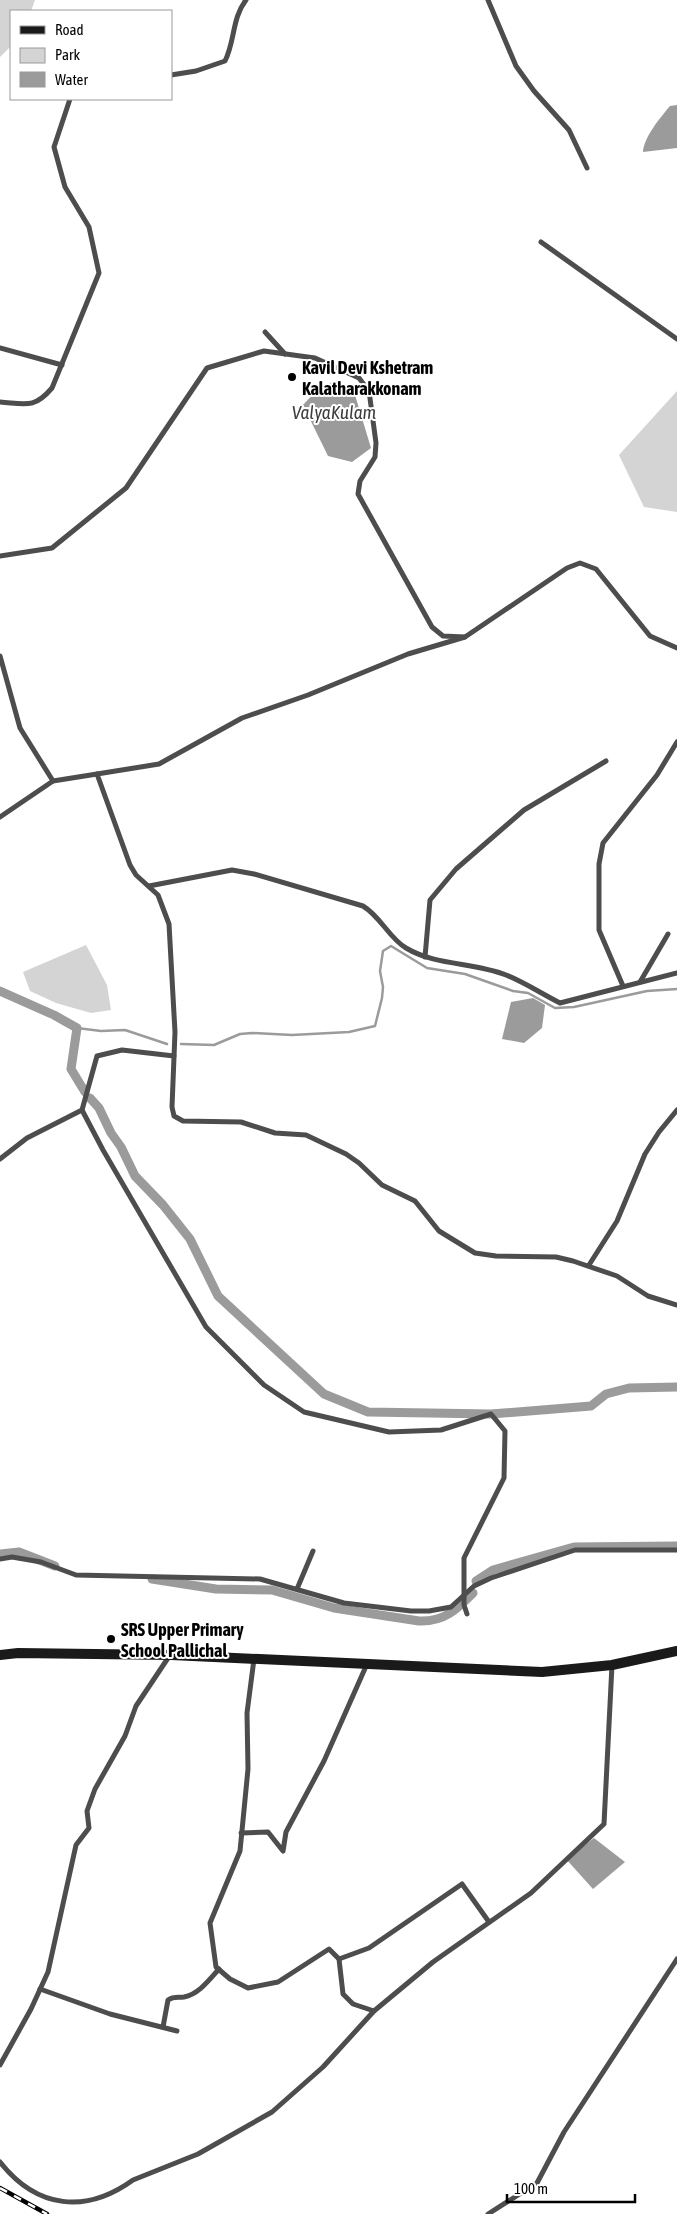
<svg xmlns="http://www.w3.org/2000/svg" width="677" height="2214" font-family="'Asap Condensed',sans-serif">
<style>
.green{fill:#d4d4d4}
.water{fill:#9b9b9b}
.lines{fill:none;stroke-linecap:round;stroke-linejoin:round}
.stream{stroke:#9b9b9b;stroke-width:2.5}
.canal{stroke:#9b9b9b;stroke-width:9}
.street{stroke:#4d4d4d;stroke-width:5}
.secondary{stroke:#1a1a1a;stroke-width:10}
.rail-casing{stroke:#000;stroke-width:4.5}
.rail{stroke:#fff;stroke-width:2.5;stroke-dasharray:8;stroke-linecap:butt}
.poi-dot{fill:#000;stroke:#fff;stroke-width:2}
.labels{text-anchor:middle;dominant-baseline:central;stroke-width:4;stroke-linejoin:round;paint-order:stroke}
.poi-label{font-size:18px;font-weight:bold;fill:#000;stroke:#fff;text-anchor:start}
.water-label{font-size:19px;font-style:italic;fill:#3c3c3c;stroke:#fff}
</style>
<rect width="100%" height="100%" fill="#fff"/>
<!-- green -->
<g class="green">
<path d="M0,0H35L31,11H11V46L0,57Z"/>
<path d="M677,391V512L644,507L619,455Z"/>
<path d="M86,945L107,985L111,1010L91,1013L56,1003L30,991L23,972Z"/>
</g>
<!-- water -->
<g class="water">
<path d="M677,105V148L643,152C644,137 660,118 670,106Z"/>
<path d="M332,382L352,385L371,448L352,462L328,456L303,405L315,392Z"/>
<path d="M533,998L545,1005L542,1028L524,1043L502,1039L511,1002Z"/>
<path d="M594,1838L625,1862L593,1889L566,1859Z"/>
</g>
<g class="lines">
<!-- stream -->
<g class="stream">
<path d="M77,1028L101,1031L125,1030L167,1044"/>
<path d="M181,1044L214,1045L240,1034L252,1033L292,1035L349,1032L375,1026L382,998L383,987L380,971L383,951L391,946L427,968L465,974L513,991L528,993L555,1008L574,1007L647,991L677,989"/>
</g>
<!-- canal -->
<g class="canal">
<path d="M0,991L54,1015L77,1028L71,1069L85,1092"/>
<path d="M90,1098L99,1108L111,1133L121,1147L135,1176L163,1205L190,1239L218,1296L324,1394L368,1412L491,1414L591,1406L606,1394L629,1388L677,1387"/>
<path d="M0,1554L19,1552L55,1566"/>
<path d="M152,1579L216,1589L272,1590L334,1608L419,1621C444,1622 456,1610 473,1593"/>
<path d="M476,1581L493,1570L574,1547L677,1546"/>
</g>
<!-- street -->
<g class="street">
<path d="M488,0L516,66L534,91L569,130L587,168"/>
<path d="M171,75L196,71L225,61C235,41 232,18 246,0"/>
<path d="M541,242L677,339"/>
<path d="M265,332L285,354"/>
<path d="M0,348L62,365"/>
<path d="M0,402C26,404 34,409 52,388L99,273L89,227L65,187L54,147L70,99"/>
<path d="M0,556L52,548L126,488L207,368L264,351L315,358L359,378L369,391L376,443L375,457L360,481L358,494L432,627L443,636L465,637L567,568L580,563L596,569L650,636L677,648"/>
<path d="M465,637L408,654L308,695L242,718L159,764L97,774L130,865L136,875L158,895L169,924L175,1032L172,1107L174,1116L183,1121L241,1122L275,1133L306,1135L346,1154L359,1163L382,1185L415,1201L439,1231L475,1253L496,1256L556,1257L573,1261L617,1276L648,1296L677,1305"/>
<path d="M0,656L20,728L53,781"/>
<path d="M0,817L53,781L97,774"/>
<path d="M149,886L232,870L254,874L363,906C381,917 389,938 406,948C436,966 474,962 506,975C524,982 542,994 560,1003L677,973"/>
<path d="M425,957L430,900L456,869L524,810L606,761"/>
<path d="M640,982L668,934"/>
<path d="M623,986L599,930V864L603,843L657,775L677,742"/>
<path d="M82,1110L103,1150L206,1327L264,1385L304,1412L389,1432L441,1430L491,1414L505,1431L504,1478L464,1558V1605L467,1614"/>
<path d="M0,1159L27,1138L82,1110L97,1056L122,1050L174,1056"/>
<path d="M589,1265L617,1221L645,1154L659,1132L677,1110"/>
<path d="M0,1559L12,1557L41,1562L76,1575L260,1579L344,1603L411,1611H429L451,1607L474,1586L491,1578L575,1550H677"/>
<path d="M297,1589L313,1551"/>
<path d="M254,1659L247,1713L248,1769L240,1851L210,1923L216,1967L230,1979L248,1988L278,1982L329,1949L339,1959L343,1994L353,2004L374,2011"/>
<path d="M241,1833L268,1832L283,1851L286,1832L324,1761L367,1664"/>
<path d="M339,1959L369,1948L462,1884L489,1922"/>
<path d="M40,1989L110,2014L177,2031"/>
<path d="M163,2027L168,2000C174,1996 178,1998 184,1997C199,1994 209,1980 219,1969"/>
<path d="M0,2065L31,2009L48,1972L76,1845L89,1828L87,1811L95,1789L125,1736L136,1706L170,1655"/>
<path d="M0,2162C37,2209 86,2214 133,2180L198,2154L272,2112L323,2067L374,2011L433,1962L531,1893L604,1824L612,1665"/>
<path d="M488,2214L537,2183L564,2132L677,1959"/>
</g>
<!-- secondary -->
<path class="secondary" d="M0,1655L18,1653L171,1655L542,1672L612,1665L677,1651"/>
<defs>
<path id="rail" d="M0,2188L47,2214"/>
</defs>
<!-- rail casing -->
<use href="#rail" class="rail-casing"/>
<!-- rail -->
<use href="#rail" class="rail"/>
</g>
<!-- markers -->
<g class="poi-dot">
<circle cx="292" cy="377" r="5"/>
<circle cx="111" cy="1639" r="5"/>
</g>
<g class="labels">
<!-- poi labels -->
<g class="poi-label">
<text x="302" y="367">Kavil Devi Kshetram<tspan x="302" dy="21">Kalatharakkonam</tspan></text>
<text x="121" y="1629">SRS Upper Primary<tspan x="121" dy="21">School Pallichal</tspan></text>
</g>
<!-- water labels -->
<g class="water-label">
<text x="334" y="412">ValyaKulam</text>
</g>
</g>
<!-- legend -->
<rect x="10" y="10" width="162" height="90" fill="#ffffff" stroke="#999999"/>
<rect x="20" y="26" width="25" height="8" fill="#1a1a1a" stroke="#999999"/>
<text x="55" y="35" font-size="15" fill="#000000">Road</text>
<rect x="20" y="48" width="25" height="15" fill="#d4d4d4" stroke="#999999"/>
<text x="55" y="60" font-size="15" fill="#000000">Park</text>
<rect x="20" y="72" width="25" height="15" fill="#9b9b9b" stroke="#999999"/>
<text x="55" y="85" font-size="15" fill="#000000">Water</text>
<!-- scale -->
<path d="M507 2194v8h128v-8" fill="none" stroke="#000000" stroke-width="2.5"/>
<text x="514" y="2194" font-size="15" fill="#000000" stroke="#ffffff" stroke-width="4" paint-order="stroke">100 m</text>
</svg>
